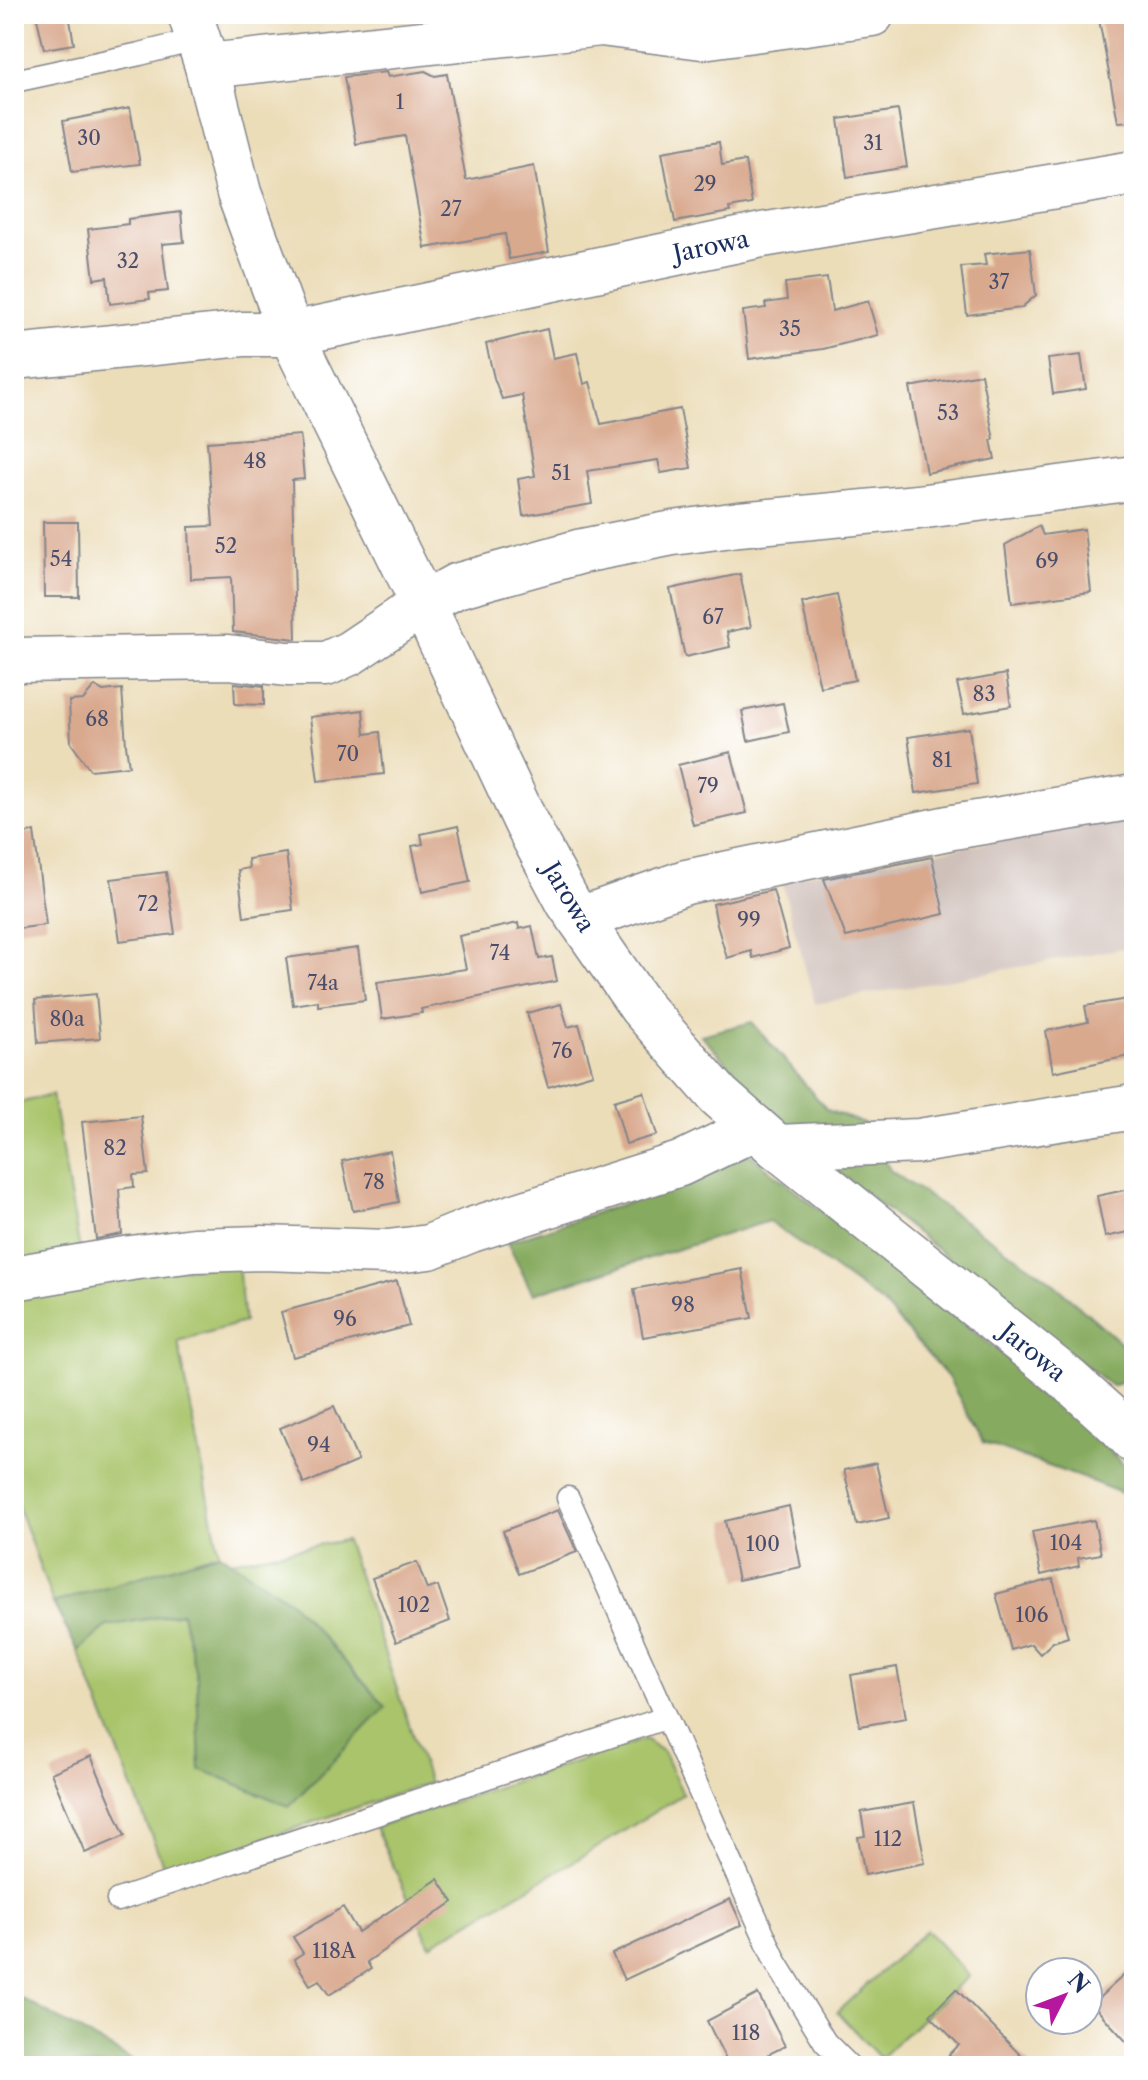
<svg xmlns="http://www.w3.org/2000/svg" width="1148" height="2080" font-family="'Libre Caslon Text',serif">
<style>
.industrial{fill:#cfc0ba}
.green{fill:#a9c46b;stroke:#627a64;stroke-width:2}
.forest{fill:#86aa5f;stroke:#506c5e;stroke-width:2}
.building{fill:#d9a98e}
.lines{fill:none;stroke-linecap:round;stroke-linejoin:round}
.lane-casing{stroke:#84868c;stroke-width:25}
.street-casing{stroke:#84868c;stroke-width:47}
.lane{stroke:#fff;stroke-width:22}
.street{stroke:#fff;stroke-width:44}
.labels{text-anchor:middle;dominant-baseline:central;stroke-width:6;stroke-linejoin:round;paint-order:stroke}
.number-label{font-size:20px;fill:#4a4e6a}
.street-label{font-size:24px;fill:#1b2f5e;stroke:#fff}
</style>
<rect width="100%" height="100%" fill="#fff"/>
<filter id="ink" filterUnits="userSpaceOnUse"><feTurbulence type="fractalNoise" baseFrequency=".0125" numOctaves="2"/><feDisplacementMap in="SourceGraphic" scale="16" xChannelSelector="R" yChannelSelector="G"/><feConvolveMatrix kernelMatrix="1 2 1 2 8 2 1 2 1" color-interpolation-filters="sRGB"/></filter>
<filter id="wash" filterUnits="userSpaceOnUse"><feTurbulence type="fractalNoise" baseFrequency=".006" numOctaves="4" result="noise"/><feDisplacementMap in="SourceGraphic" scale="32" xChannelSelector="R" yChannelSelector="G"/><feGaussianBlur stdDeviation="1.8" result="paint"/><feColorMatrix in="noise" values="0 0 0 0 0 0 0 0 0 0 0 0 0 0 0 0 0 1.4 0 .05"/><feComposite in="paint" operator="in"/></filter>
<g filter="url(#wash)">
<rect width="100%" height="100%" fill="#ecddb9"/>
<!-- industrial -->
<path class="industrial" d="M1134,817V946L815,1004L781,879Z"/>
<!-- green -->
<g class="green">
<path d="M52,1095L80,1250L14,1266V1104Z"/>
<path d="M238,1265L244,1322L178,1341L219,1553L53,1603L14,1496V1298L124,1272Z"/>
<path d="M346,1540L429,1783L166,1872L78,1651L107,1626L182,1613L197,1678L200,1769L291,1602L230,1561Z"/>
<path d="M645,1739L663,1752L683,1794L590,1852L430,1945L375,1827Z"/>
<path d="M926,1930L969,1976L880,2058L837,2012Z"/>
</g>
<!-- forest -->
<g class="forest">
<path d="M752,1022L827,1110L875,1128L799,1134L764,1104L701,1035Z"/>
<path d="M748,1153L1040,1384L1134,1475V1498L1091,1481L983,1443L948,1377L883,1304L769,1221L533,1294L507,1242L694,1181Z"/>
<path d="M884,1159L891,1171L1046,1277L1134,1354V1376L1112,1386L827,1163Z"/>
<path d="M219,1553L291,1602L386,1707L289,1806L200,1769L197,1678L182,1613L107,1626L78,1651L53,1603Z"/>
<path d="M14,1994L142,2066H14Z"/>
</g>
<g id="blocks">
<!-- building -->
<g class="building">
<path d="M36,14H69L74,44L44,49Z"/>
<path d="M1098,14H1134V121L1118,122Z"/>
<path d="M425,71L435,76L447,74L466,180L534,166L549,252L509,259L505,234L425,248L405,136L356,144L344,77L386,72L388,77Z"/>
<path d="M130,108L140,164L72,172L63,121Z"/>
<path d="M898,110L907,167L847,177L839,119Z"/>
<path d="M719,142L722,165L745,161L752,204L729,208L730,212L675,222L662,152Z"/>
<path d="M181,212L184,242L162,244L168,291L149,293L150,299L110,304L107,277L94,279L88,229L128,224V219Z"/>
<path d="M1030,249L1036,295L1021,308L967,315L961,267L986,265L984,254Z"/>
<path d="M827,278L832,311L868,301L878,335L823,349L749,359L743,311L766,308L765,303L787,300L785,283Z"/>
<path d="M547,329L553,358L577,353L584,384L590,382L601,424L680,409L691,468L661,473L658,460L587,471L592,504L523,516L518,479L535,476L522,395L502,399L494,378L486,344Z"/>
<path d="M1081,355L1086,389L1053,394L1048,359Z"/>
<path d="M981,374L994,439L991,440L995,459L926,473L910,387Z"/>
<path d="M300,435L304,479L292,480L296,639L233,632L231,577L191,579L189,527L213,526L207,442Z"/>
<path d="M43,522H78L79,597H44Z"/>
<path d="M1039,526L1043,535L1084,529L1091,592L1012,603L1005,545Z"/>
<path d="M740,574L751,627L727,632L730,647L685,657L670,589Z"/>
<path d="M837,595L855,680L820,687L802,603Z"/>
<path d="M1006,674L1011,706L964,714L957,683Z"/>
<path d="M234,683L264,686V705L235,704Z"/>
<path d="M95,686L103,691L122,689L126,745L129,766L90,770L71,743L69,701L83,700Z"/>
<path d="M783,703L789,732L748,741L742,711Z"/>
<path d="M363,710L365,734L380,732L384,774L318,781L310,717Z"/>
<path d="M969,728L977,784L916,793L908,737Z"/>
<path d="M731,752L747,813L693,825L678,765Z"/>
<path d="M458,826L470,882L422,892L412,846L423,844L421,834Z"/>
<path d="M34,832L46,925L14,929V834Z"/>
<path d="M286,853L293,910L244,917L238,870L249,868L248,859Z"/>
<path d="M932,857L944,914L846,937L824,879Z"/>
<path d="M166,872L175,934L120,941L111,879Z"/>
<path d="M773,890L789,948L753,958L751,951L727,958L717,925L713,904Z"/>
<path d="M518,923L519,929L532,926L539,959L552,957L557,981L421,1009L422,1013L382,1019L377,982L466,969L459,936Z"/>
<path d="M358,948L365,1000L318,1006V1001L293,1005L286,958Z"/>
<path d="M96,994L100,1038L38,1043L35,1000Z"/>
<path d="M1134,998V1055L1053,1072L1046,1031L1088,1022L1085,1006Z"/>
<path d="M561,1004L568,1027L579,1024L593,1074L548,1087L527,1013Z"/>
<path d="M644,1092L657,1135L626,1144L614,1101Z"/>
<path d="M141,1116L148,1174L133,1175L134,1187L119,1189L122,1234L96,1239L82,1122Z"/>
<path d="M390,1151L399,1202L353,1211L342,1161Z"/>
<path d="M1134,1188V1231L1105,1237L1097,1196Z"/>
<path d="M742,1269L752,1318L643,1337L634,1289Z"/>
<path d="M397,1281L409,1326L293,1357L281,1312Z"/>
<path d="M334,1406L358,1461L304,1484L280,1428Z"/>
<path d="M876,1463L889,1518L857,1525L844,1470Z"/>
<path d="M789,1506L801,1567L738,1580L725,1521Z"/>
<path d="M558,1510L577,1552L519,1574L503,1531Z"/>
<path d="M1094,1520L1101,1554L1078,1558L1079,1566L1041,1575L1032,1532Z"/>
<path d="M417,1562L427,1589L438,1586L450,1621L396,1642L372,1578Z"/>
<path d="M1053,1579L1068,1637L1053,1642L1040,1654L1031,1644L1011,1650L996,1594Z"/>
<path d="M897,1667L906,1718L860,1726L851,1675Z"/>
<path d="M91,1756L125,1836L85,1853L51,1773Z"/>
<path d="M914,1803L925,1863L865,1875L858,1837L865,1836L861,1812Z"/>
<path d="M438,1879L453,1902L367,1962L371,1969L329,1995L319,1980L310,1985L294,1959L303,1953L293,1937L343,1907L358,1932Z"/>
<path d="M730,1899L742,1925L624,1980L612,1954Z"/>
<path d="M1134,1966V2050L1092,2004Z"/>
<path d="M956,1989L1031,2066H938L959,2045L930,2015Z"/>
<path d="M758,1994L785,2046L745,2066H729L707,2021Z"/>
</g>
</g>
</g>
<g filter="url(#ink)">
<use href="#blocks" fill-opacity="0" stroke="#84868c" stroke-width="2"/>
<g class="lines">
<defs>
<g id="lane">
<path d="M14,81L140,54L199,39"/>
<path d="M568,1498L776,1962L825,2042L849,2066"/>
<path d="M118,1900L665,1718"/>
</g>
<g id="street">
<path d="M190,14L207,66L239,193L291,334L423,604L527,825L568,902L641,1007L719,1096L777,1147L1070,1381L1121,1427L1134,1441"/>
<path d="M207,66L601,24L702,37L872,14"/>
<path d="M14,357L243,334H291L762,235L1134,173"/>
<path d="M14,660L228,657L287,664H326L350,653L423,604L456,586L582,551L673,533L739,524L918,507L1134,478"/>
<path d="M580,919L686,882L953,827L1134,797"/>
<path d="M777,1147L919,1141L1134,1107"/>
<path d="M14,1278L131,1258L194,1250L262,1248L388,1252L429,1247L471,1230L680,1164L755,1128"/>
</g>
</defs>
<!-- lane casing -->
<use href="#lane" class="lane-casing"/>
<!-- street casing -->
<use href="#street" class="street-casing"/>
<!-- lane -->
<use href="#lane" class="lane"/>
<!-- street -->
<use href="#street" class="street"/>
</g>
</g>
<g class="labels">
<!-- number labels -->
<g class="number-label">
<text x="400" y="102">1</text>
<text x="89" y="138">30</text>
<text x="873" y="143">31</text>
<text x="705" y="184">29</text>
<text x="451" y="209">27</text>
<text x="128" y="261">32</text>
<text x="999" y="282">37</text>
<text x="790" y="329">35</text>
<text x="948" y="413">53</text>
<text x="255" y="461">48</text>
<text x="561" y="473">51</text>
<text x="226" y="546">52</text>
<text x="61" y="559">54</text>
<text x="1047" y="561">69</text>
<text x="713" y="617">67</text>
<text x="984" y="694">83</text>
<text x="97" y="719">68</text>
<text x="348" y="754">70</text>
<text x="942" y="760">81</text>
<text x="708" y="786">79</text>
<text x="148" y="904">72</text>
<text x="749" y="920">99</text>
<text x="500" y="953">74</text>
<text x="323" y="983">74a</text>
<text x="67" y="1019">80a</text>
<text x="562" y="1051">76</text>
<text x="115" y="1148">82</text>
<text x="374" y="1182">78</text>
<text x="683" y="1305">98</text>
<text x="345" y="1319">96</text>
<text x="319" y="1445">94</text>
<text x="1066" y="1543">104</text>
<text x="763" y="1544">100</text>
<text x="414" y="1605">102</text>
<text x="1032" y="1615">106</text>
<text x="888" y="1839">112</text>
<text x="334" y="1951">118A</text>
<text x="746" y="2033">118</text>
</g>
<!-- street labels -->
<g class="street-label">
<text transform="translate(711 246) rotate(-12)">Jarowa</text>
<text transform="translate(569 897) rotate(59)">Jarowa</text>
<text transform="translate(1033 1352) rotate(39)">Jarowa</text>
</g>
</g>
<!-- margin -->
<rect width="1148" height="2080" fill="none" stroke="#fff" stroke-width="48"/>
<!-- north arrow -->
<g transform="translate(1064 1996) rotate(48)"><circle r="38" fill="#ffffff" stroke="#a4acbf" stroke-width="2"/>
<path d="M0-6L14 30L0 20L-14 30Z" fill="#b5179e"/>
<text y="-12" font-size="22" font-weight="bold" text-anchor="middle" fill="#1b2f5e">N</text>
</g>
</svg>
